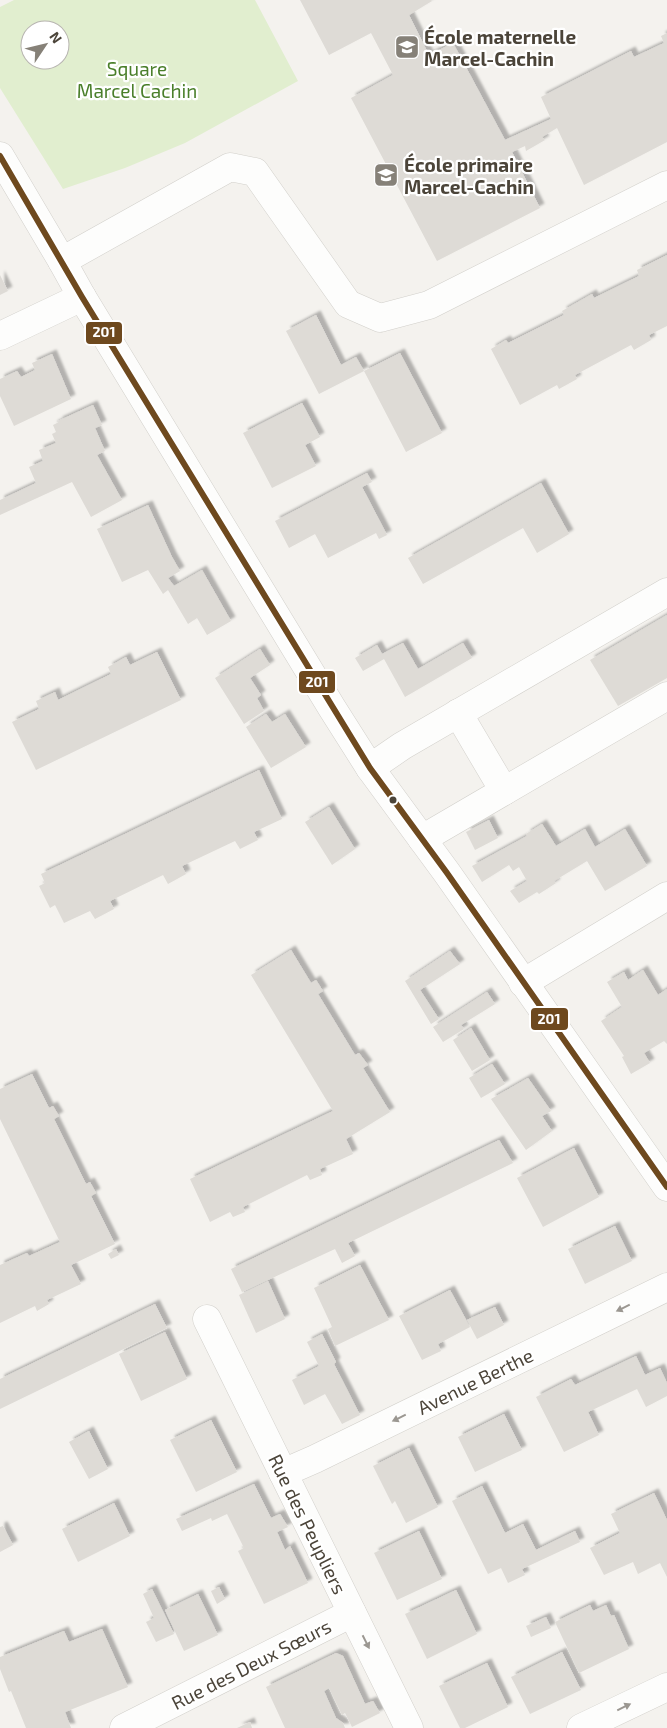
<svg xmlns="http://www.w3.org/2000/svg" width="667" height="1728" font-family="'Exo 2',sans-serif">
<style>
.green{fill:#e1eecf;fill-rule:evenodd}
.building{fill:#dedbd6;filter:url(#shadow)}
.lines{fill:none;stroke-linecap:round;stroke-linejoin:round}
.minor-casing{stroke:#d2d0cb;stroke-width:29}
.minor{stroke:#fdfdfc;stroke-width:28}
.bus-1-casing{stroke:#fff;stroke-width:10}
.bus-1{stroke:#6e491e;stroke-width:6}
.oneway{fill:#9b9791}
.bus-dot{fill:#4b4439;stroke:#fff;stroke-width:2}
.labels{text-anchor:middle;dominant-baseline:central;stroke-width:4.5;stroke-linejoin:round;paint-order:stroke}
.poi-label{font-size:19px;font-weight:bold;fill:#4b4439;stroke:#fff;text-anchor:start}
.park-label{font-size:19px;fill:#4a7f2a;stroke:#fff}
.street-label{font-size:19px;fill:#4b4439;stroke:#fff}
.line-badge{stroke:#fff;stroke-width:2}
.badge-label{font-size:14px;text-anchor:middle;font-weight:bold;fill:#fff}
</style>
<defs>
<filter id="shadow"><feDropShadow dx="4.5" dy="-4.5" stdDeviation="1" flood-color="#0004"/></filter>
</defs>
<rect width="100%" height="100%" fill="#f4f2ee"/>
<!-- green -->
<path class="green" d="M14,0H255L298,81L185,143L125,168L63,189L0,88V7ZM30,30H60V60H30Z"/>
<!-- building -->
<g class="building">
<path d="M300,0H431L432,1L409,15L429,55L453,43L505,140L551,119L541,97L631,51L634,57L664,43L661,36L667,33V142L584,185L557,128L542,137L545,140L526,151L525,146L512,152L540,208L437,261L351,98L393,75L371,33L329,55Z"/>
<path d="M667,255V326L649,335L651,340L634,350L631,345L575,375L577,379L559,389L557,385L520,405L491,349L506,340L508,343L564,315L562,311L592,294L594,298L639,276L637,270Z"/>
<path d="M0,275L8,291L0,295Z"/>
<path d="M316,315L341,365L356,357L364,371L400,353L442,433L406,452L364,371L319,394L286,331Z"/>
<path d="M52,354L71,399L14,426L0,396V379L17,371L21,377L35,370L32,363Z"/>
<path d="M302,403L320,437L305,445L316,466L272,488L243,433Z"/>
<path d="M93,405L102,425L95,428L105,451L97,455L122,500L91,517L72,482L0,515V500L36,483L29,467L43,461L39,450L56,443L52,434L56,432L53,425L59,422L58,421Z"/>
<path d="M367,473L372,482L362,487L387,535L379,539L376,533L328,558L315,534L289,548L275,521Z"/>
<path d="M541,483L569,534L537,553L523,528L423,584L408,558Z"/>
<path d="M148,505L172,557L180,571L168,578L174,586L202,570L231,621L207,635L197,618L188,624L168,590L163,594L148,570L122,582L97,529Z"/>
<path d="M667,615V678L618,706L590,660Z"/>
<path d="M403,643L418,669L463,643L472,658L405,697L384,659L363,671L355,658L377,645L382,654Z"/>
<path d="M260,649L270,665L250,678L261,695L257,698L264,711L244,724L215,678Z"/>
<path d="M157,652L181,700L36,770L12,722L39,709L36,701L55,692L58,700L111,674L108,667L126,657L130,665Z"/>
<path d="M266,714L272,722L285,714L306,747L271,768L246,727Z"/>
<path d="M259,770L282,819L254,832L258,840L240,849L235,841L182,866L186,874L168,884L163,875L110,901L114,909L95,919L90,911L64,923L55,905L50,908L39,886L45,883L41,874Z"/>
<path d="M329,807L355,849L332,865L305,822Z"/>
<path d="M489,820L498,838L475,850L466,832Z"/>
<path d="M542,824L556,846L585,829L595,847L625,829L647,866L605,891L587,861L554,881L556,883L539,894L537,892L519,903L510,891L527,881L519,867L513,871L509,865L482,882L472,866L527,836L526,834Z"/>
<path d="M291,950L311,983L316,980L323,991L318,994L355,1055L359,1053L368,1065L363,1068L390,1112L346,1139L353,1154L320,1169L322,1175L310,1180L307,1175L243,1207L245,1212L233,1217L230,1212L210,1222L190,1179L333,1111L251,975Z"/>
<path d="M450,951L460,964L420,990L439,1019L431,1024L405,981Z"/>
<path d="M643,970L658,995L667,989V1044L664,1041L644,1053L650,1063L631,1074L622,1057L624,1056L601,1021L622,1007L607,982L624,972L628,980Z"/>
<path d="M487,992L495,1004L461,1025L464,1029L443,1042L433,1027Z"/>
<path d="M471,1028L490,1060L472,1071L453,1040Z"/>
<path d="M492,1064L505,1084L481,1098L469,1078Z"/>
<path d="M32,1074L49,1108L53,1106L59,1116L54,1119L86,1184L90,1182L96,1193L91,1196L115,1244L71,1265L81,1284L47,1300L49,1304L37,1311L35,1306L0,1323V1265L27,1253L29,1256L60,1242L0,1119V1089Z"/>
<path d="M528,1078L551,1111L542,1116L552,1131L526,1150L491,1099Z"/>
<path d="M499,1140L513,1163L348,1243L355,1256L342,1263L335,1249L242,1292L231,1269Z"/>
<path d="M574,1148L599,1197L543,1227L517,1178Z"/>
<path d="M615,1226L632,1261L585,1284L568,1249Z"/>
<path d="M116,1249L119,1255L111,1259L108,1254Z"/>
<path d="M360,1265L389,1320L335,1346L328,1329L332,1327L314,1288Z"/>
<path d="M268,1281L285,1319L256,1333L239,1295Z"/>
<path d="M450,1290L470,1327L438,1344L441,1351L422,1360L399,1316Z"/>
<path d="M155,1304L167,1328L0,1409V1379Z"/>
<path d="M495,1307L504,1325L477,1339L467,1320Z"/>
<path d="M165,1332L187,1379L141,1401L119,1354Z"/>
<path d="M322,1334L336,1362L334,1364L360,1415L342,1424L325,1394L304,1405L292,1380L319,1366L307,1342Z"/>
<path d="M636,1356L645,1375L660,1368L667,1383V1396L646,1407L637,1389L588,1412L599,1435L564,1452L536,1397L571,1379L575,1385Z"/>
<path d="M504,1414L522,1450L475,1472L458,1437Z"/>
<path d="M211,1420L237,1472L196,1492L170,1440Z"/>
<path d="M89,1431L108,1469L89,1479L69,1442Z"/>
<path d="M409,1448L438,1507L406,1523L395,1501L392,1504L373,1466Z"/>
<path d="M254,1484L271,1518L280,1514L288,1527L277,1532L285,1550L290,1546L308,1583L264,1604L238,1551L244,1548L227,1514L212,1521L211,1518L182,1531L176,1519Z"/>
<path d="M482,1486L505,1533L523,1524L536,1550L575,1531L580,1542L522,1569L525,1575L508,1583L501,1568L488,1574L452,1501Z"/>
<path d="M654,1493L667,1520V1577L660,1563L638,1574L633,1562L604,1575L590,1548L620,1533L611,1514Z"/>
<path d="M114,1503L130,1536L78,1562L62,1529Z"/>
<path d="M3,1526L13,1545L0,1552V1527Z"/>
<path d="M419,1531L442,1579L397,1600L374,1553Z"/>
<path d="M219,1587L225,1599L217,1604L211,1591Z"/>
<path d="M152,1589L174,1634L156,1642L146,1622L154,1618L143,1594Z"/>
<path d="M456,1590L477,1634L427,1659L405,1614Z"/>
<path d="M198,1594L218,1635L184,1651L165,1610Z"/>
<path d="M590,1605L593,1611L606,1605L611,1616L614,1615L629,1649L579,1673L555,1622Z"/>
<path d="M546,1617L551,1628L531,1637L526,1626Z"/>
<path d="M102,1629L128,1687L65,1712L71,1728H26L11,1691L9,1692L0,1669V1657L64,1631L69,1642Z"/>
<path d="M562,1652L581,1690L530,1714L511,1677Z"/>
<path d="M336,1653L343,1656L365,1704L373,1701L380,1713L352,1727L345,1713L342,1715L329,1688L324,1691L336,1718L343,1723L345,1728H285L266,1687Z"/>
<path d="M487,1663L508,1707L465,1728H460L439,1686Z"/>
<path d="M250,1722L252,1728H237Z"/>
</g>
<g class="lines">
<defs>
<g id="minor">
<path d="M0,156L62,261L82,297L332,708L370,768L447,873L667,1187"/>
<path d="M62,261L230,167L255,172L348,304L380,318L429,305L667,185"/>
<path d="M0,336L82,297"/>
<path d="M458,713L504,791"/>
<path d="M370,768L402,746L667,592"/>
<path d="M422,839L667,696"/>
<path d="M523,983L667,896"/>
<path d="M207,1319L409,1728"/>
<path d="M283,1473L315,1459L667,1287"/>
<path d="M124,1728L352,1613"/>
<path d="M581,1728L667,1687"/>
</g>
</defs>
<!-- minor casing -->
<use href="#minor" class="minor-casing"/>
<!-- minor -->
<use href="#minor" class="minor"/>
<defs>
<path id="bus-1" d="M0,156L82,297L370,768L447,873L667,1187"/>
</defs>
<!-- bus-1 casing -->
<use href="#bus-1" class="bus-1-casing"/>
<!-- bus-1 -->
<use href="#bus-1" class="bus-1"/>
</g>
<!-- one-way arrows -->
<defs><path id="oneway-solid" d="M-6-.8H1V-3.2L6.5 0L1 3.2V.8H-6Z" transform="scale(1.25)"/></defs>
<g class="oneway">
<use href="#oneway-solid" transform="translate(623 1308) rotate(154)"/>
<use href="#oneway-solid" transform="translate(399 1418) rotate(154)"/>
<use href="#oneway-solid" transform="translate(366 1642) rotate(63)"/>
<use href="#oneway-solid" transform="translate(624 1707) rotate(-26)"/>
</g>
<!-- icons -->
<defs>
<symbol id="school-square" viewBox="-11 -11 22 22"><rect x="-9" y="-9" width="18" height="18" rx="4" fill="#868178" stroke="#fff"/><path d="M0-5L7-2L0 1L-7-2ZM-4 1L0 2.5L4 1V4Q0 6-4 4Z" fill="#fff"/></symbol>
</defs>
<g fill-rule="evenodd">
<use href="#school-square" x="393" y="33" width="28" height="28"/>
<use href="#school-square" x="372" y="161" width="28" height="28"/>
</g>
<!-- markers -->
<circle class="bus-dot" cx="393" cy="800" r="4.5"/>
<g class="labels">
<!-- poi labels -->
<g class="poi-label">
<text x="424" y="36">École maternelle<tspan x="424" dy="22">Marcel-Cachin</tspan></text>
<text x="404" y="164">École primaire<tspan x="404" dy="22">Marcel-Cachin</tspan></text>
</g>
<!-- park labels -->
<g class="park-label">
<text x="137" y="68">Square<tspan x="137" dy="22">Marcel Cachin</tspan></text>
</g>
<!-- street labels -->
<g class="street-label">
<text transform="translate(475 1381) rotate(-26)">Avenue Berthe</text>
<text transform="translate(308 1524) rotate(64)">Rue des Peupliers</text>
<text transform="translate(251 1664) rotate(-27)">Rue des Deux Sœurs</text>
</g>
</g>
<g class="line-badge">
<rect x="85" y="321" width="38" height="24" rx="5" fill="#6e491e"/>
<rect x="298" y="670" width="38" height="24" rx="5" fill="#6e491e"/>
<rect x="530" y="1007" width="39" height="24" rx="5" fill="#6e491e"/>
</g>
<g class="badge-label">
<text x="104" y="337">201</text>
<text x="317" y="687">201</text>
<text x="549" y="1024">201</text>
</g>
<!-- north arrow -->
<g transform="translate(45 45) rotate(55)"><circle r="24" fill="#ffffff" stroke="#b7b4b0"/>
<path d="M0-4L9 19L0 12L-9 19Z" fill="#868178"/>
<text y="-8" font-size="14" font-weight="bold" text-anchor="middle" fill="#4b4439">N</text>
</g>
</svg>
